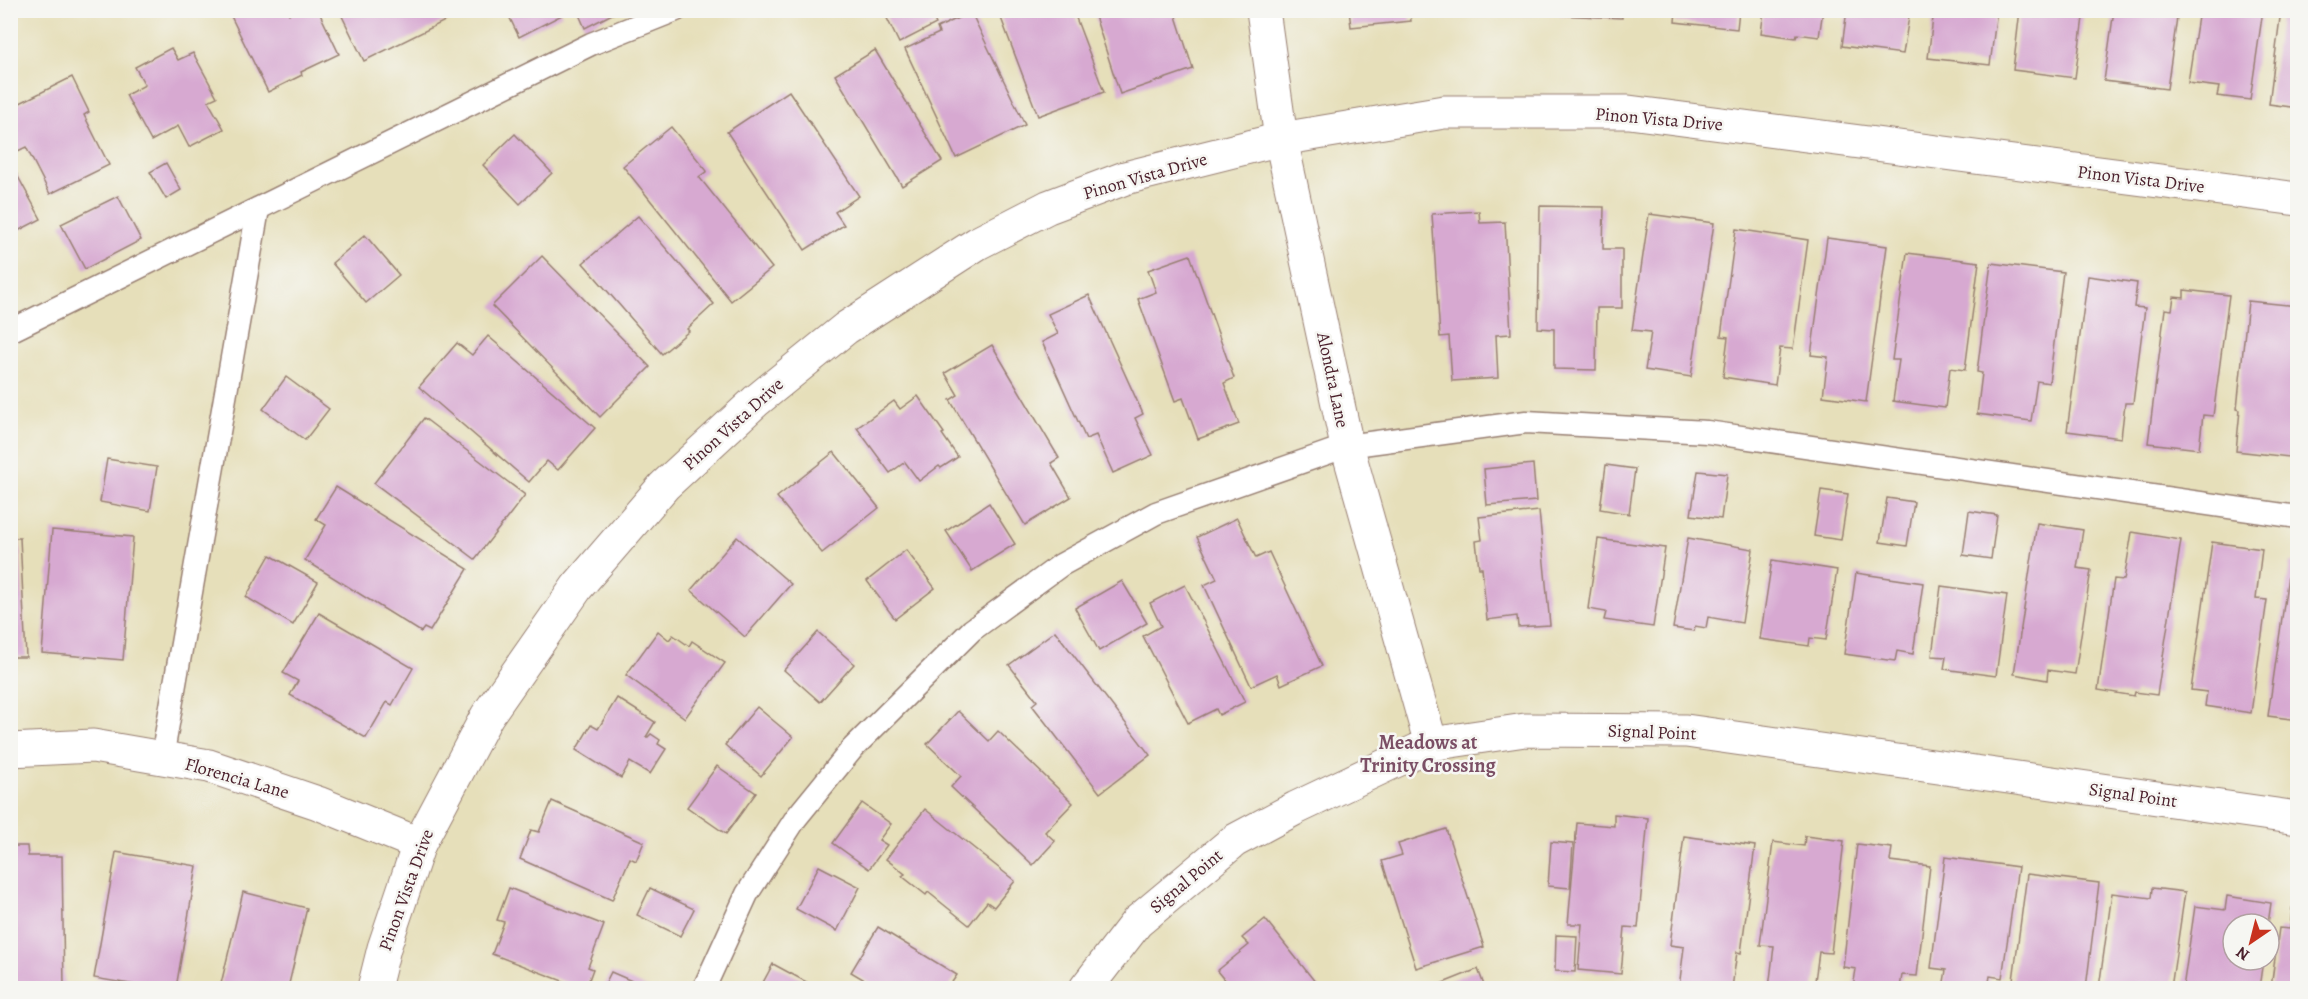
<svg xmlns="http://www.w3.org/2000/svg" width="2308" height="999" font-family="Alegreya,serif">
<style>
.building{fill:#d7a9d1}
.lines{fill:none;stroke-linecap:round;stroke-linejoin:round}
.lane-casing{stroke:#987f72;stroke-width:25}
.street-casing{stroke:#987f72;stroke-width:35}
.lane{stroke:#fff;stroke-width:22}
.street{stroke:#fff;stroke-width:33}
.labels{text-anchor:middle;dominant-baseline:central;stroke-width:5;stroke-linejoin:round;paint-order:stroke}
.street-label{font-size:18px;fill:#4a1f2b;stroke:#f6f6f2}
.neighbourhood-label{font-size:20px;font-weight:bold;fill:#7b4f65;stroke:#f6f6f2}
</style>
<rect width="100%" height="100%" fill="#f6f6f2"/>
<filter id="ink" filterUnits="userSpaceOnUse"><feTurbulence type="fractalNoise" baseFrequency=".0167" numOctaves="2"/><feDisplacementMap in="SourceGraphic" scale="12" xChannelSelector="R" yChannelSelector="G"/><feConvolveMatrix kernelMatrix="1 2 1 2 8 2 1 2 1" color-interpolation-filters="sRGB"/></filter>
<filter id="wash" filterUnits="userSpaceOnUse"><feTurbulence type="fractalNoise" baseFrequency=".008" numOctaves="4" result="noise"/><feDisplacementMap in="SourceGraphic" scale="24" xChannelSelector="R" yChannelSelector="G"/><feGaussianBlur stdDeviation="1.35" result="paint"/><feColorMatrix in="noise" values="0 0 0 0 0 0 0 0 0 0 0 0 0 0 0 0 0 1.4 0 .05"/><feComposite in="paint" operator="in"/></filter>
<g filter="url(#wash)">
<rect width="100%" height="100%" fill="#e6dfba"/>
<g id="blocks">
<!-- building -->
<g class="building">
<path d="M228,10H287L289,14L297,10H318L339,54L301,72L302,75L268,92Z"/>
<path d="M339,10H440L445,21L364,61Z"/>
<path d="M506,10H559L562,15L519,37Z"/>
<path d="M577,10H620L585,28Z"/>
<path d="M883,10H929L936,24L899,43Z"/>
<path d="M998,10H1073L1104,92L1038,116Z"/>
<path d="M1093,10H1174L1193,69L1120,94Z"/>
<path d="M1349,10H1410L1411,21L1351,27Z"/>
<path d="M1472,10H1536V15L1472,17Z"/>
<path d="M1560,10H1622V18L1559,15Z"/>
<path d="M1676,10H1739L1737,29L1675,22Z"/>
<path d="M1764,10H1823L1819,37L1797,34L1796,38L1761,33Z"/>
<path d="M1847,10H1910L1903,54L1842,46Z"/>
<path d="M1934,10H1997L1990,65L1928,58Z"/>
<path d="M2020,10H2084L2075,78L2013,70Z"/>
<path d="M2114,10H2178L2167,89L2104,81Z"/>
<path d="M2199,10H2263L2250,100L2217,96L2219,87L2188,83Z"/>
<path d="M2281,10H2298V108L2269,104Z"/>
<path d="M971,12L1025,125L956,158L905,49L939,33L937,28Z"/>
<path d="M171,48L178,60L193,53L217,97L208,101L224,129L189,147L178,126L151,141L126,95L145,85L135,67Z"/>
<path d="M875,50L942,161L902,186L835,75Z"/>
<path d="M72,77L89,112L84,115L109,165L50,194L26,147L18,151L10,135V108Z"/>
<path d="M789,91L859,196L835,212L844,225L805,250L727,132Z"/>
<path d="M671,127L707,171L699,177L772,268L731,301L623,166Z"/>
<path d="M515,134L552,173L520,204L483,165Z"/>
<path d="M10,162L41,219L10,235Z"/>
<path d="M166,163L181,190L166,199L150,172Z"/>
<path d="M118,196L141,240L85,269L61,224Z"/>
<path d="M1540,206L1604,207L1603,249H1622V308H1597L1596,370L1554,369V329L1538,328Z"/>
<path d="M1479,211L1480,223L1505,222L1511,334L1496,335L1498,378L1452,381L1449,336L1440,337L1432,214Z"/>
<path d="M1649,214L1714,223L1691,377L1645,370L1651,332L1632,330Z"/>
<path d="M638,216L714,304L687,329L689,331L662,354L583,263Z"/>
<path d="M1736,229L1808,240L1793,349L1780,348L1775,385L1723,377L1728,337L1721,336Z"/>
<path d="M365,235L399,275L366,303L332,263Z"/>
<path d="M1827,238L1887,246L1866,402L1823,396L1828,357L1811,355Z"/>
<path d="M1907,253L1979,262L1965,370L1950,368L1945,408L1893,401L1899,360H1892Z"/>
<path d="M1190,255L1234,378L1224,383L1239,424L1198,439L1183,398L1175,401L1138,299L1156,292L1148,270Z"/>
<path d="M542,256L650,367L600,417L492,306Z"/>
<path d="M1991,263L2063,272L2049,383L2037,381L2031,421L1977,414L1982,373L1977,372Z"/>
<path d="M2088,276L2137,283L2134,307L2145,308L2133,403H2125L2121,438L2067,431Z"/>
<path d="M2184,290L2229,295L2213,416L2203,415L2199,449L2148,443L2165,309L2172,310L2174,297L2184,298Z"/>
<path d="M1089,295L1143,414L1135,418L1153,455L1113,473L1096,435L1086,439L1042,342L1058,334L1048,314Z"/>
<path d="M2248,301L2298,306V444L2291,443L2289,457L2236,451L2240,410L2237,409Z"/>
<path d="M488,336L595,428L558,470L547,461L529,482L419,387L457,343L472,355Z"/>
<path d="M992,345L1059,458L1051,463L1071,497L1025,525L950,400L958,395L945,373Z"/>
<path d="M286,377L329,409L305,440L263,409Z"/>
<path d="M918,396L944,433L942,434L958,457L941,468L939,466L919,481L905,462L890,473L857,428L894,401L900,409Z"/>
<path d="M424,418L525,495L475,559L374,483Z"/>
<path d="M834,452L879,508L822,553L777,497Z"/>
<path d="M107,459L157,467L150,511L100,502Z"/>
<path d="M1533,464L1536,501L1487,505L1484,469Z"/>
<path d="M1606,465L1635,469L1629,514L1600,509Z"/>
<path d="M1698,471L1727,474L1721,519L1691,515Z"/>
<path d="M336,487L468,569L430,631L424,628L421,632L305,560L326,525L316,519Z"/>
<path d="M1821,490L1848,494L1841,540L1814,536Z"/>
<path d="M1887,498L1914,502L1907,546L1880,542Z"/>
<path d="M989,503L1015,544L972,571L946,531Z"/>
<path d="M1539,511L1550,625L1518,627L1517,616L1487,620L1482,568H1479L1476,541L1482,540L1479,517Z"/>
<path d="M1969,511L1997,515L1991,559L1963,555Z"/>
<path d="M1237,518L1256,558L1269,552L1322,666L1281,685L1277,674L1251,686L1204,585L1217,579L1197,537Z"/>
<path d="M2037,523L2083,530L2077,568L2091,570L2075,674L2048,670L2047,680L2014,674Z"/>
<path d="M52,530L133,537L123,660L42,653Z"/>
<path d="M2132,532L2181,540L2157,695L2135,692L2134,696L2098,690L2114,579L2124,580Z"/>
<path d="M737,537L791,584L745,637L691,590Z"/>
<path d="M10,538H20L26,657H10Z"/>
<path d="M1688,538L1753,549L1742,623L1708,617L1706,628L1695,626L1694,631L1673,628Z"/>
<path d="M1598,539L1665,548L1653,627L1604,620L1606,612L1588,609Z"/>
<path d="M2212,542L2262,549L2256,599L2267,600L2251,713L2205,706L2207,692L2191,690Z"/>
<path d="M906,550L935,588L895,619L867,581Z"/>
<path d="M270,555L318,582L293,625L246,597Z"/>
<path d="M1772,560L1837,570L1826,640L1810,638L1809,646L1760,639Z"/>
<path d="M2290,562L2298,563V720L2268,716Z"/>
<path d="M1856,573L1923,583L1913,654L1897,651L1895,661L1844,654Z"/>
<path d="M1122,581L1147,623L1099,651L1075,608Z"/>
<path d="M1185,585L1245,702L1219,715L1216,709L1188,723L1143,636L1161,626L1150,603Z"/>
<path d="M1941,586L2007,595L1996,676L1944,669L1946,657L1932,656Z"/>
<path d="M319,613L413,668L392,705L387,702L366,738L290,695L298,681L283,673Z"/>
<path d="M658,631L669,640L673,635L689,646L692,641L725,663L685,718L626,675Z"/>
<path d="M1055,631L1150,755L1100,793L1032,705L1037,701L1009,665Z"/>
<path d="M818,632L854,664L820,702L784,670Z"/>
<path d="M617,698L655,722L646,737H648L651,734L660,740L658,744L666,749L650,774L630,762L621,778L576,750L591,725L598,729Z"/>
<path d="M757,707L793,737L761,776L725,745Z"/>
<path d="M958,711L989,741L998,731L1073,803L1045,832L1055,841L1033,865L951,787L961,776L927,744Z"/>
<path d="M717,766L756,793L726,834L687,807Z"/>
<path d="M552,801L644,842L636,861L630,858L612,900L520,859L531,830L539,832Z"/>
<path d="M862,803L891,824L879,840L887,845L869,869L833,843Z"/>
<path d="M925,809L1015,881L994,907L987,902L969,925L928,892L926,895L902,876L905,874L886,859Z"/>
<path d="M1614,814L1648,818L1638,928L1625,927L1621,974L1578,970L1582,924H1568L1577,823L1614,826Z"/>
<path d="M1446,829L1484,947L1416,968L1382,861L1402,855L1398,844Z"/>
<path d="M1684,836L1755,846L1741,953L1737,952L1732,988H1679L1684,947L1670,945Z"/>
<path d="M1805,836L1844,841L1831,953L1819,952L1814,988H1769L1774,946L1760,945L1773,842L1804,846Z"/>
<path d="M1551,842L1573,844L1570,888L1548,886Z"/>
<path d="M1857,844L1892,848L1890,861L1930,866L1917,976L1902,975L1900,988H1853L1856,969L1843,967Z"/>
<path d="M10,846H27L28,856H62L64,988H10Z"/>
<path d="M116,852L197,866L176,988H154L94,978Z"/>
<path d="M1945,857L2018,867L2002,978L1990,976L1988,988H1943L1946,970L1931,968Z"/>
<path d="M819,866L860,887L837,931L796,909Z"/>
<path d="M2027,874L2099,883L2086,988H2012Z"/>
<path d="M509,888L604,925L588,967L593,969L586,988H581L492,954L504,922L497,920Z"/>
<path d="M650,888L694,909L680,936L637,915Z"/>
<path d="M2152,888L2185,892L2171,988H2099L2112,893L2151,898Z"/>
<path d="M243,892L307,908L288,988H220Z"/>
<path d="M2227,896L2271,903L2268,924H2233V960H2263L2259,988H2183L2195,906L2225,910Z"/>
<path d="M2292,908H2298V988H2271L2279,928L2290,929Z"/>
<path d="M1265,919L1320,988H1231L1217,971L1249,945L1242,938Z"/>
<path d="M878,927L957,975L948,988H878L851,972Z"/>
<path d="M1556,935L1577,936L1575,972L1555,971Z"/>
<path d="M773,964L812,985L810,988H760Z"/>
<path d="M1478,969L1485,988H1433V987Z"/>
<path d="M611,972L648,988H603Z"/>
</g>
</g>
</g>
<g filter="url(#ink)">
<use href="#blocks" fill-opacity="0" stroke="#987f72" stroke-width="1.5"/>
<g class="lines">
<defs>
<g id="lane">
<path d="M10,331L591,44L676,10"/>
<path d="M162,758L258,209"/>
<path d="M704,988L747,894L796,818L853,748L972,630L1061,565L1156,513L1347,446L1526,422L1707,432L2298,517"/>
</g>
<g id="street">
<path d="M1263,10L1281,139L1347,446L1431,744"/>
<path d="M10,750L93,746L209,766L318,803L419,844"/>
<path d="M374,988L384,948L419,844L487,716L577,587L664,486L756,401L846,328L978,243L1048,207L1125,178L1281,139L1444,112H1629L2298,199"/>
<path d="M1086,988L1137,922L1234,841L1296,808L1431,744L1525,730L1686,731L2298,818"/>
</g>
</defs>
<!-- lane casing -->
<use href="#lane" class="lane-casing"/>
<!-- street casing -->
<use href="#street" class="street-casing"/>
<!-- lane -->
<use href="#lane" class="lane"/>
<!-- street -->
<use href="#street" class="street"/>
</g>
</g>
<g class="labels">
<!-- street labels -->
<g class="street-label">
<text transform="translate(1659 119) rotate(5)">Pinon Vista Drive</text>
<text transform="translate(1145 176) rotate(-16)">Pinon Vista Drive</text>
<text transform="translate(2141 179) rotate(7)">Pinon Vista Drive</text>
<text transform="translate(1333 380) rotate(78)">Alondra Lane</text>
<text transform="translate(733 424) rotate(-42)">Pinon Vista Drive</text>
<text transform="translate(1652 732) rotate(2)">Signal Point</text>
<text transform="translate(237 778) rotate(16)">Florencia Lane</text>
<text transform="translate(2133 795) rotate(8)">Signal Point</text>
<text transform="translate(1186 881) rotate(-40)">Signal Point</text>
<text transform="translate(406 890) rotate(-70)">Pinon Vista Drive</text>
</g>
<!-- neighbourhood labels -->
<g class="neighbourhood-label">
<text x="1428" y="742">Meadows at<tspan x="1428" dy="23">Trinity Crossing</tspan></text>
</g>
</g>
<!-- margin -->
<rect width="2308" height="999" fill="none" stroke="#f6f6f2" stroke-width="36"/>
<!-- north arrow -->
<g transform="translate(2251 942) rotate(215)"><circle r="28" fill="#f6f6f2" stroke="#b1a0a2" stroke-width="1.5"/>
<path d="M0-4.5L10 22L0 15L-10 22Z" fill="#c8321e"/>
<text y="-9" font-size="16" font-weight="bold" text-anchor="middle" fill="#4a1f2b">N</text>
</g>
</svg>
